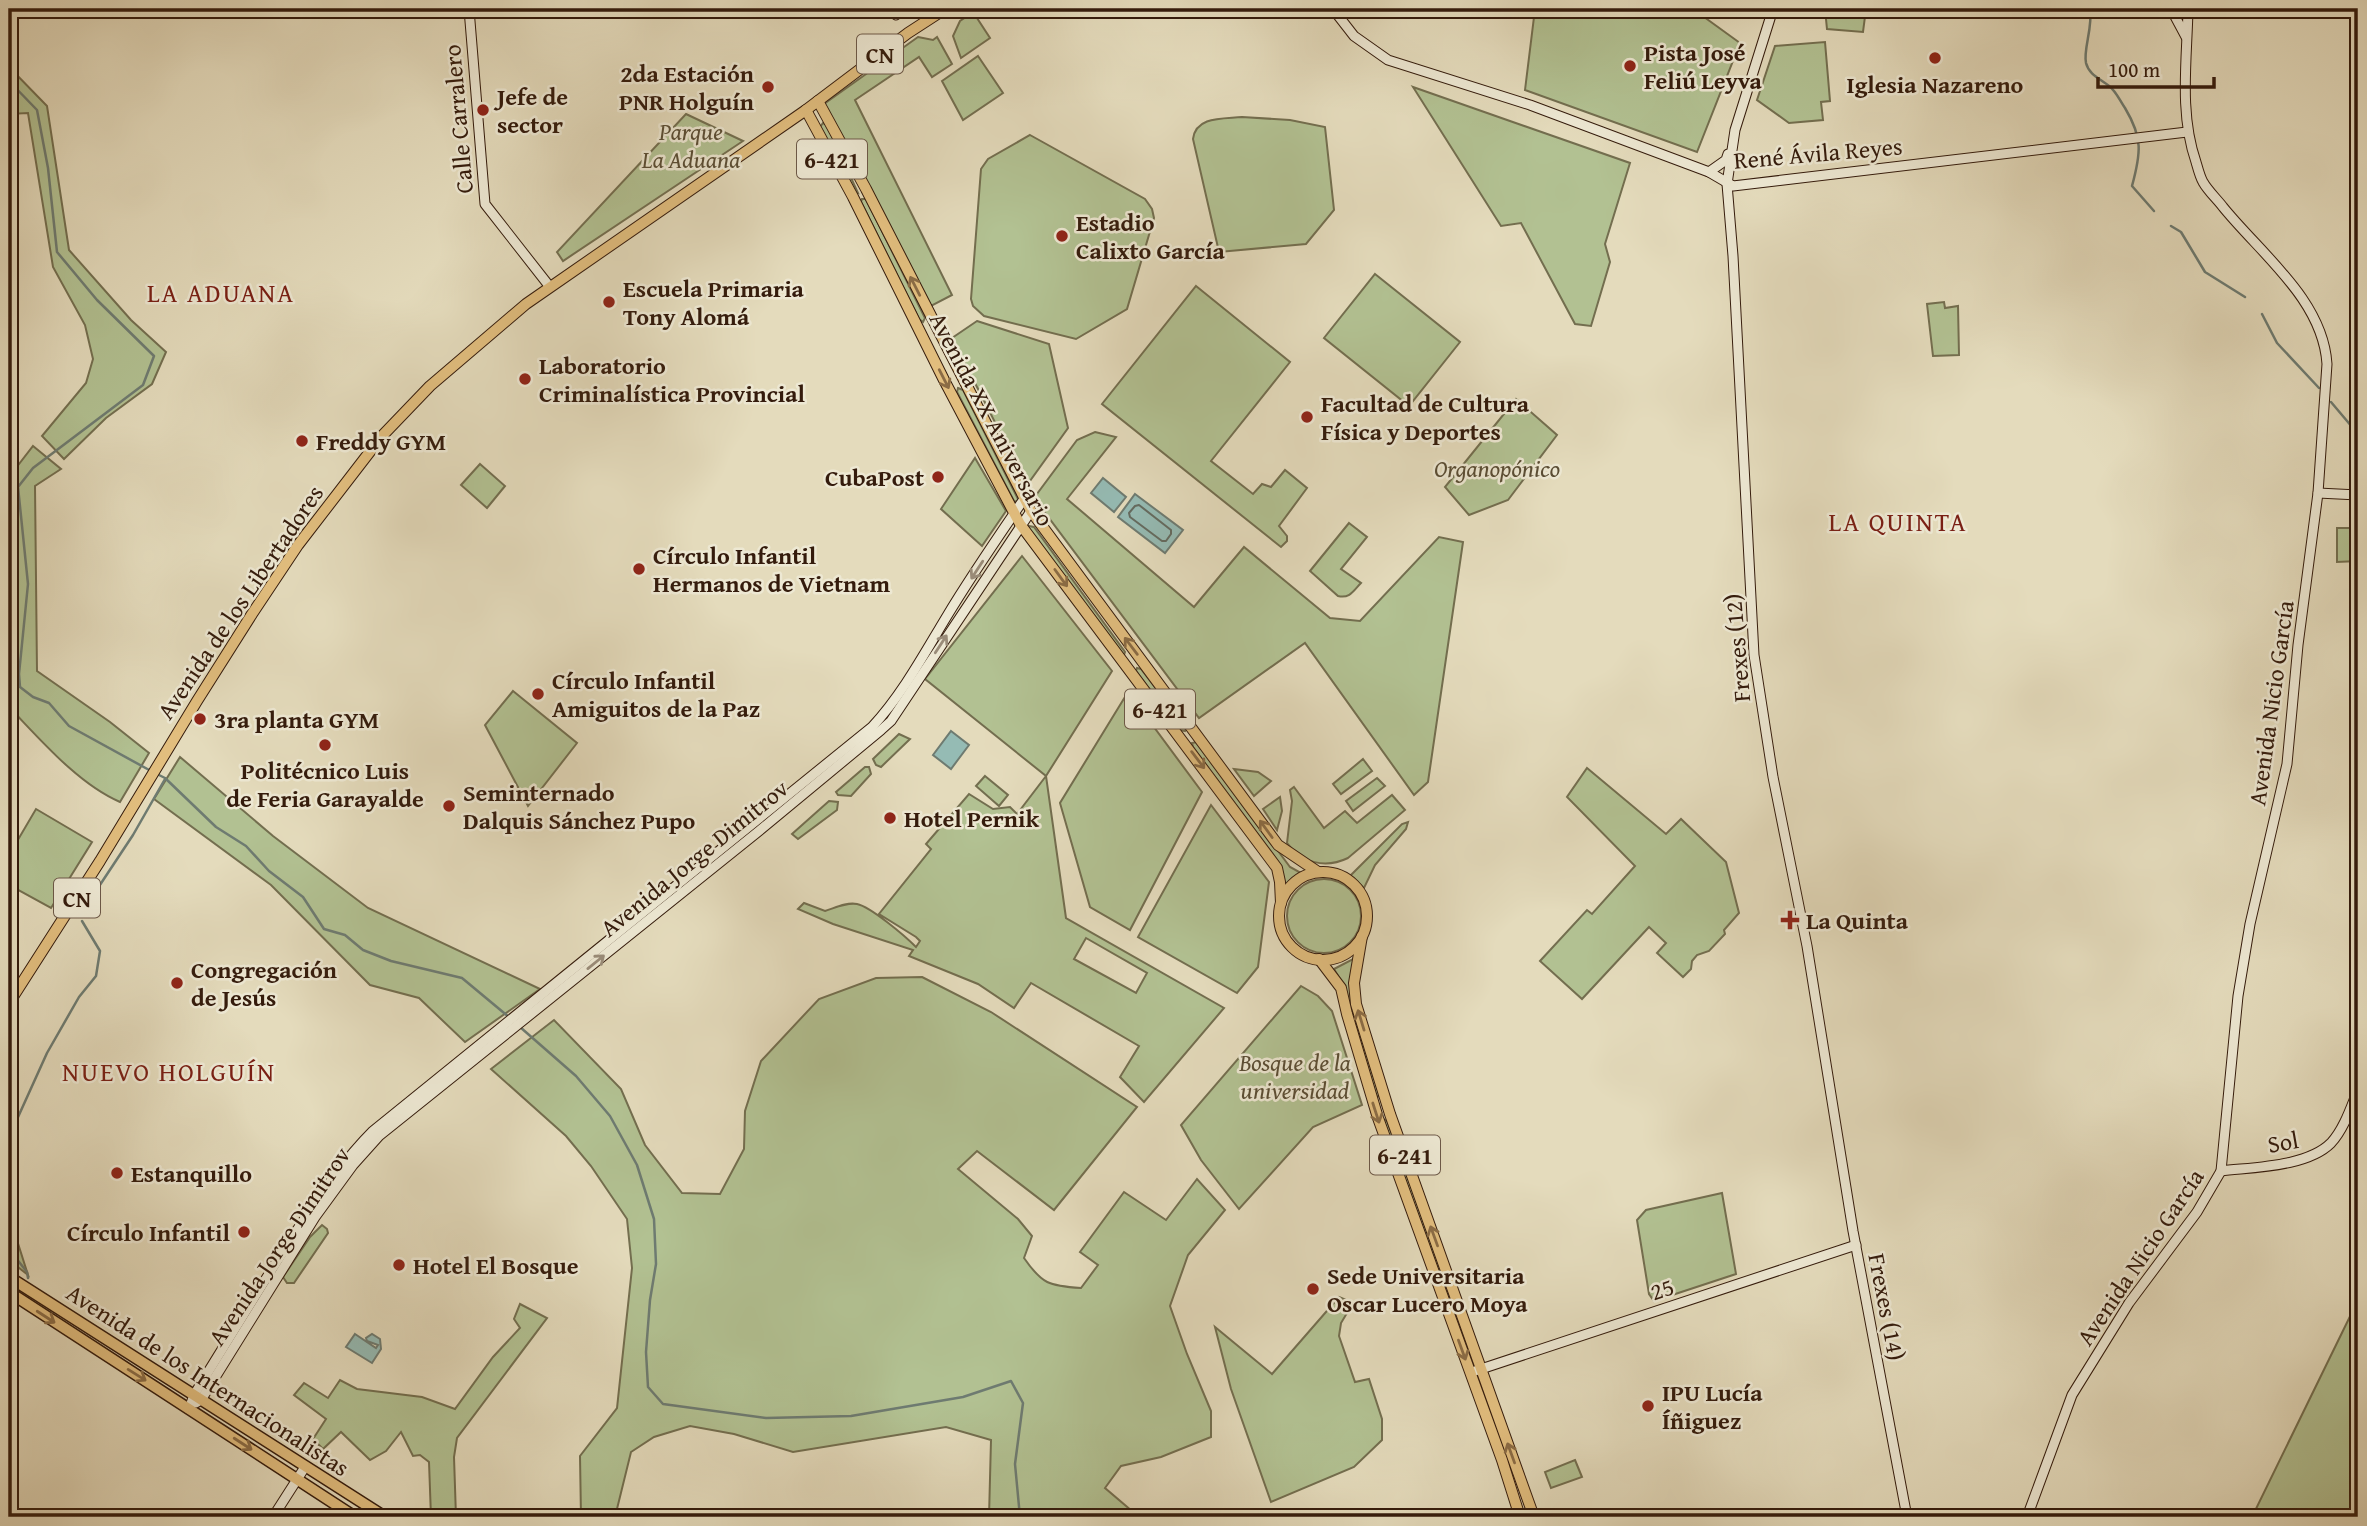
<svg xmlns="http://www.w3.org/2000/svg" width="2367" height="1526" font-family="'Gentium Book Plus',serif">
<style>
.green{fill:#b2c192;stroke:#736e4f;stroke-width:2;fill-rule:evenodd}
.water{fill:#95bbb4;stroke:#6e7b71;stroke-width:2}
.lines{fill:none;stroke-linecap:round;stroke-linejoin:round}
.shore{stroke:#646b60;stroke-width:2}
.stream{stroke:#6e7b71;stroke-width:2.5}
.secondary-casing{stroke:#341b0c;stroke-width:11}
.primary-casing{stroke:#341b0c;stroke-width:12}
.highway-casing{stroke:#341b0c;stroke-width:13}
.secondary{stroke:#ede8d3;stroke-width:9}
.primary{stroke:#e2be7e;stroke-width:10}
.highway{stroke:#e2be7e;stroke-width:10}
.oneway{stroke:#8b6c45}
.oneway2{stroke:#9a8c79}
.poi-dot{fill:#8f2418;stroke:#ede8d3;stroke-width:2.5}
.labels{text-anchor:middle;dominant-baseline:central;stroke-width:5;stroke-linejoin:round;paint-order:stroke}
.shield{fill:#ede8d3;stroke:#6c5848;stroke-width:2}
.shield-label{font-size:23px;font-weight:bold;fill:#341b0c}
.poi-label{font-size:24px;font-weight:bold;fill:#341b0c;stroke:#ede8d3;text-anchor:start}
.street-label{font-size:24px;fill:#341b0c;stroke:#ede8d3}
.park-label{font-size:24px;font-style:italic;fill:#5a4d34;stroke:#ede8d3}
.neighbourhood-label{font-size:26px;letter-spacing:2px;fill:#7a1f14;stroke:#ede8d3}
</style>
<rect width="100%" height="100%" fill="#e4dbbc"/>
<filter id="stains"><feTurbulence type="fractalNoise" baseFrequency=".00286" numOctaves="4"/><feColorMatrix values="0 0 0 0 .2 0 0 0 0 .09 0 0 0 0 .02 0 0 0 .5 -.17"/></filter>
<radialGradient id="worn" r=".72"><stop offset=".6" stop-color="#630" stop-opacity="0"/><stop offset="1" stop-color="#630" stop-opacity=".3"/></radialGradient>
<!-- green -->
<g class="green">
<path d="M978,9H990L977,18L990,38L961,58L953,36L960,21Z"/>
<path d="M1535,9H1693L1740,43L1697,152L1525,90Z"/>
<path d="M1825,9H1866L1863,32L1827,29Z"/>
<path d="M918,37L933,40L937,37L952,64L932,77L919,57L855,100L952,295L931,306L824,104Z"/>
<path d="M1825,42L1830,101L1821,102L1823,120L1789,123L1757,100L1775,46Z"/>
<path d="M978,56L1003,93L963,120L942,81Z"/>
<path d="M9,67L47,106L69,250L131,320L166,352L152,384L106,418L64,459L42,436L86,383L93,359L85,325L53,267L28,113L9,114Z"/>
<path d="M1413,87L1630,163L1605,244L1610,262L1591,326L1575,324L1521,223L1501,226Z"/>
<path d="M686,114L743,141L563,261L557,252Z"/>
<path d="M1242,117L1290,120L1325,127L1334,210L1306,244L1219,252L1193,139C1196,116 1223,119 1242,117Z"/>
<path d="M823,123L827,125L858,193L854,192L820,127Z"/>
<path d="M1030,135L1145,199L1152,209L1154,218L1127,309L1076,339L984,316L973,306L971,299L981,169L988,159Z"/>
<path d="M862,199H866L925,318L923,322L919,319L861,202Z"/>
<path d="M1375,274L1460,342L1409,406L1324,338Z"/>
<path d="M1196,286L1290,362L1211,461L1253,494L1262,484L1271,487L1285,470L1307,488L1279,526L1287,536V541L1281,547L1102,404Z"/>
<path d="M1944,302L1945,308L1958,306L1959,355L1933,356L1927,304Z"/>
<path d="M977,321L1049,344L1068,428L1027,485L952,338Z"/>
<path d="M958,388L963,390L1018,499L1017,502L1014,501L957,392Z"/>
<path d="M1516,399L1557,435L1508,500L1469,515L1445,487Z"/>
<path d="M1095,432L1116,437L1067,499L1194,607L1244,547L1330,618L1360,621L1439,537L1463,542L1428,782L1414,795L1305,643L1199,718L1034,498L1077,440Z"/>
<path d="M33,446L61,469L35,486L37,671L110,722L149,753L120,802C78,784 40,739 9,707V477Z"/>
<path d="M975,458L1006,511L982,546L941,509Z"/>
<path d="M480,464L505,486L487,508L461,485Z"/>
<path d="M1349,523L1367,537L1341,569L1361,583C1354,590 1350,599 1338,596L1310,571Z"/>
<path d="M1029,526L1034,527L1125,652L1124,655L1121,654L1029,529Z"/>
<path d="M2337,528H2358V561L2337,562Z"/>
<path d="M1022,556L1112,671L1046,776L1066,918L1224,1008L1144,1102L1120,1077L1139,1046L1031,983L1014,1008L978,984L909,956L913,950L833,924L798,909L804,903L825,911C835,908 846,902 857,904C871,907 905,936 916,947L920,941L916,937L879,914L931,849L926,844L969,794L993,809L1010,807L1017,814L1046,776L925,679ZM1086,938L1147,973L1136,993L1074,959Z"/>
<path d="M1137,668L1141,669L1186,728L1185,731L1180,730L1136,671Z"/>
<path d="M513,691L577,743L528,806L485,725Z"/>
<path d="M1128,692L1202,792L1130,930L1090,907L1060,803Z"/>
<path d="M899,734L910,739L881,767L876,765L873,759Z"/>
<path d="M1197,742L1290,867L1301,873L1286,888L1282,871L1193,747L1192,743Z"/>
<path d="M180,757L273,836L368,908L540,989L465,1042L419,998L370,985L271,885L154,799Z"/>
<path d="M1363,759L1372,771L1341,794L1333,784Z"/>
<path d="M865,767H869L871,774L851,796L838,795L836,792Z"/>
<path d="M1587,768L1666,834L1681,819L1726,862L1739,913L1724,930L1725,934L1709,951L1697,955L1692,961L1691,969L1683,977L1657,953L1666,943L1649,927L1582,999L1540,961L1587,910L1592,914L1635,866L1567,797Z"/>
<path d="M1234,769L1258,772L1271,781L1254,796Z"/>
<path d="M985,776L1008,795L999,806L976,786Z"/>
<path d="M1377,778L1385,786L1353,811L1346,801Z"/>
<path d="M1294,787L1324,828L1345,811L1357,823L1392,795L1405,810L1348,858C1325,869 1302,863 1287,843L1292,801L1290,790Z"/>
<path d="M1280,797L1282,811L1277,830L1263,809Z"/>
<path d="M829,801L838,802L837,810L798,839L792,834Z"/>
<path d="M1211,805L1269,882L1258,967L1237,993L1138,937Z"/>
<path d="M36,809L92,842L51,908L9,885V855Z"/>
<path d="M1408,822L1406,829L1375,865L1364,888L1350,876L1402,824Z"/>
<circle cx="1324" cy="916" r="37"/>
<path d="M1355,958L1350,985L1380,1093L1377,1098L1374,1096L1344,986L1334,969Z"/>
<path d="M922,977L991,1012L1137,1107L1054,1210L977,1151L958,1169L1018,1219L1032,1236L1024,1258C1042,1284 1049,1286 1081,1288L1098,1265L1080,1252L1124,1192L1166,1220L1197,1179L1225,1210L1188,1255L1170,1306L1187,1354L1211,1411V1437L1161,1457L1121,1466L1105,1488L1139,1517H989L991,1440L946,1427L793,1452L734,1434L690,1426L654,1437L631,1452L615,1517H581L580,1456L617,1408L632,1268L627,1219L591,1166L566,1136L491,1069L554,1020L621,1089L645,1145L682,1193L720,1194L744,1149L745,1111L761,1061L819,999L876,978Z"/>
<path d="M1301,986L1318,996L1332,1011L1362,1105L1313,1127L1239,1209L1201,1160L1181,1125Z"/>
<path d="M1383,1119L1387,1121L1476,1362L1474,1364H1470Z"/>
<path d="M1722,1193L1736,1274L1654,1301L1649,1294L1637,1220L1646,1210Z"/>
<path d="M9,1215L28,1275L9,1260Z"/>
<path d="M322,1225L327,1229L328,1233L294,1283H287L283,1277L310,1237Z"/>
<path d="M1339,1297L1353,1303L1341,1323L1339,1336L1355,1382L1369,1379L1382,1419V1440L1354,1467L1271,1502L1231,1389L1215,1327L1272,1374Z"/>
<path d="M2358,1300V1517H2252Z"/>
<path d="M520,1304L547,1318L457,1438L454,1457L456,1517H431L429,1462L420,1455L413,1456L401,1432L386,1451L370,1460L341,1432L323,1449L313,1439L326,1419L294,1395L304,1383L328,1398L340,1380L357,1389L422,1397L455,1409L493,1357L520,1328L514,1319Z"/>
<path d="M1575,1460L1582,1477L1551,1488L1545,1472Z"/>
</g>
<!-- water -->
<g class="water">
<path d="M1103,478L1126,497L1114,512L1091,493Z"/>
<path d="M1135,494L1183,530L1165,553L1118,517Z"/>
<path d="M951,731L969,745L951,769L933,755Z"/>
<path d="M355,1334L376,1348L378,1345L367,1341L366,1338L372,1334L380,1339L381,1349L372,1363L346,1347Z"/>
</g>
<g class="lines">
<!-- shore -->
<path class="shore" d="M1139,505L1171,530V534L1166,541H1162L1130,517L1129,513L1135,506Z"/>
<!-- stream -->
<g class="stream">
<path d="M2090,9C2093,28 2083,49 2086,63C2089,75 2101,79 2109,86C2116,91 2120,101 2125,108C2143,138 2141,153 2132,186L2154,211"/>
<path d="M9,81L37,110L48,168L57,252L97,300L154,356L143,385L33,468L18,487L28,584L19,674L20,687L33,697L49,703L69,726L151,771"/>
<path d="M2171,226L2181,232L2205,272L2245,297"/>
<path d="M2262,314L2277,343L2319,388"/>
<path d="M2331,402L2358,434"/>
<path d="M157,774L165,778L216,827L246,846L269,871L303,897L324,929L345,935L363,950L391,961L462,978L510,1018"/>
<path d="M84,909L133,835L165,779"/>
<path d="M520,1027L576,1076L610,1116L637,1165L654,1219L656,1264L650,1300L646,1352L648,1387L663,1404L766,1418L851,1416L963,1397L1011,1381L1023,1403L1015,1464L1020,1517"/>
<path d="M9,1137L47,1053L79,997L96,976L100,951L82,921"/>
<path d="M9,1220L12,1253L27,1272L28,1278"/>
</g>
<defs>
<g id="secondary">
<path d="M469,9L485,204L550,287"/>
<path d="M892,9L896,15"/>
<path d="M1333,9L1354,36L1388,60L1530,105L1709,172L1733,186L2187,132"/>
<path d="M1773,9L1735,130L1727,184L1733,256L1754,655L1773,777L1807,946L1853,1231L1907,1517"/>
<path d="M2171,9L2186,37"/>
<path d="M1709,172L1726,160L1728,154"/>
<path d="M2318,493L2358,495"/>
<path d="M2221,1171C2253,1167 2307,1167 2331,1143C2344,1129 2351,1107 2358,1090"/>
<path d="M1475,1371L1856,1245"/>
<path d="M196,1403L201,1400L315,1217L353,1165L379,1136L759,831L881,730L891,721L1031,511"/>
<path d="M189,1409L194,1395C226,1343 258,1291 291,1239C316,1202 341,1163 373,1131L872,727C902,695 924,654 947,616C971,576 998,537 1024,499"/>
<path d="M273,1517L305,1467"/>
<path d="M2027,1517L2072,1395L2129,1303L2197,1212L2221,1171L2238,996L2250,924L2287,764L2298,645L2318,493L2327,364C2323,300 2261,254 2223,207C2217,199 2208,191 2203,182C2200,177 2198,169 2196,162C2179,113 2187,60 2188,9"/>
</g>
<g id="primary">
<path d="M818,101L866,189L1031,511L1278,845L1318,872"/>
<path d="M806,110L853,197L944,380L1020,524L1277,868L1280,882L1281,903"/>
<circle cx="1323" cy="916" r="44"/>
<path d="M1362,936L1354,983L1356,1004L1390,1114L1534,1517"/>
<path d="M1319,959L1341,988L1347,1014L1378,1118L1502,1460L1520,1517"/>
<path d="M9,1003L100,861L197,701L252,614L298,545L382,436L430,386L526,304L806,110L908,33L945,9"/>
</g>
<g id="highway">
<path d="M9,1277L385,1517"/>
<path d="M9,1292L355,1517"/>
</g>
</defs>
<!-- secondary casing -->
<use href="#secondary" class="secondary-casing"/>
<!-- primary casing -->
<use href="#primary" class="primary-casing"/>
<!-- highway casing -->
<use href="#highway" class="highway-casing"/>
<!-- secondary -->
<use href="#secondary" class="secondary"/>
<!-- primary -->
<use href="#primary" class="primary"/>
<!-- highway -->
<use href="#highway" class="highway"/>
</g>
<!-- one-way arrows -->
<defs><path id="oneway-shaft" d="M-6 0H5M1.5-3L5.5 0L1.5 3" fill="none" stroke-width="1.6" stroke-linecap="round" stroke-linejoin="round" transform="scale(1.75)"/></defs>
<g class="oneway">
<use href="#oneway-shaft" transform="translate(915 286) rotate(-117)"/>
<use href="#oneway-shaft" transform="translate(944 379) rotate(63)"/>
<use href="#oneway-shaft" transform="translate(1061 578) rotate(54)"/>
<use href="#oneway-shaft" transform="translate(1131 646) rotate(-127)"/>
<use href="#oneway-shaft" transform="translate(1198 760) rotate(53)"/>
<use href="#oneway-shaft" transform="translate(1266 829) rotate(-126)"/>
<use href="#oneway-shaft" transform="translate(1361 1020) rotate(-107)"/>
<use href="#oneway-shaft" transform="translate(1376 1113) rotate(72)"/>
<use href="#oneway-shaft" transform="translate(1434 1236) rotate(-110)"/>
<use href="#oneway-shaft" transform="translate(46 1317) rotate(33)"/>
<use href="#oneway-shaft" transform="translate(1462 1350) rotate(70)"/>
<use href="#oneway-shaft" transform="translate(137 1375) rotate(32)"/>
<use href="#oneway-shaft" transform="translate(243 1444) rotate(33)"/>
<use href="#oneway-shaft" transform="translate(1511 1453) rotate(-110)"/>
</g>
<g class="oneway2">
<use href="#oneway-shaft" transform="translate(977 570) rotate(123)"/>
<use href="#oneway-shaft" transform="translate(941 644) rotate(-57)"/>
<use href="#oneway-shaft" transform="translate(596 962) rotate(-39)"/>
</g>
<!-- markers -->
<g class="poi-dot">
<circle cx="1935" cy="58" r="7"/>
<circle cx="1630" cy="66" r="7"/>
<circle cx="768" cy="87" r="7"/>
<circle cx="483" cy="110" r="7"/>
<circle cx="1062" cy="236" r="7"/>
<circle cx="609" cy="302" r="7"/>
<circle cx="525" cy="379" r="7"/>
<circle cx="1307" cy="417" r="7"/>
<circle cx="302" cy="441" r="7"/>
<circle cx="938" cy="477" r="7"/>
<circle cx="639" cy="569" r="7"/>
<circle cx="538" cy="694" r="7"/>
<circle cx="200" cy="719" r="7"/>
<circle cx="325" cy="745" r="7"/>
<circle cx="449" cy="806" r="7"/>
<circle cx="890" cy="818" r="7"/>
<path d="M1786.5 909.5h7v7h7v7h-7v7h-7v-7h-7v-7h7z"/>
<circle cx="177" cy="983" r="7"/>
<circle cx="117" cy="1173" r="7"/>
<circle cx="244" cy="1232" r="7"/>
<circle cx="399" cy="1265" r="7"/>
<circle cx="1313" cy="1289" r="7"/>
<circle cx="1648" cy="1406" r="7"/>
</g>
<g class="labels">
<!-- shield labels -->
<g class="shield">
<rect x="857" y="34.5" width="46" height="39" rx="5"/>
<rect x="797" y="139.5" width="70" height="39" rx="5"/>
<rect x="1125" y="689.5" width="70" height="39" rx="5"/>
<rect x="54" y="878.5" width="46" height="39" rx="5"/>
<rect x="1370" y="1135.5" width="70" height="39" rx="5"/>
</g>
<g class="shield-label">
<text x="880" y="54">CN</text>
<text x="832" y="159">6-421</text>
<text x="1160" y="709">6-421</text>
<text x="77" y="898">CN</text>
<text x="1405" y="1155">6-241</text>
</g>
<!-- poi labels -->
<g class="poi-label">
<text x="1644" y="52">Pista José<tspan x="1644" dy="28">Feliú Leyva</tspan></text>
<text x="754" y="73" text-anchor="end">2da Estación<tspan x="754" dy="28">PNR Holguín</tspan></text>
<text x="1935" y="84" text-anchor="middle">Iglesia Nazareno</text>
<text x="497" y="96">Jefe de<tspan x="497" dy="28">sector</tspan></text>
<text x="1076" y="222">Estadio<tspan x="1076" dy="28">Calixto García</tspan></text>
<text x="623" y="288">Escuela Primaria<tspan x="623" dy="28">Tony Alomá</tspan></text>
<text x="539" y="365">Laboratorio<tspan x="539" dy="28">Criminalística Provincial</tspan></text>
<text x="1321" y="403">Facultad de Cultura<tspan x="1321" dy="28">Física y Deportes</tspan></text>
<text x="316" y="441">Freddy GYM</text>
<text x="924" y="477" text-anchor="end">CubaPost</text>
<text x="653" y="555">Círculo Infantil<tspan x="653" dy="28">Hermanos de Vietnam</tspan></text>
<text x="552" y="680">Círculo Infantil<tspan x="552" dy="28">Amiguitos de la Paz</tspan></text>
<text x="214" y="719">3ra planta GYM</text>
<text x="325" y="770" text-anchor="middle">Politécnico Luis<tspan x="325" dy="28">de Feria Garayalde</tspan></text>
<text x="463" y="792">Seminternado<tspan x="463" dy="28">Dalquis Sánchez Pupo</tspan></text>
<text x="904" y="818">Hotel Pernik</text>
<text x="1806" y="920">La Quinta</text>
<text x="191" y="969">Congregación<tspan x="191" dy="28">de Jesús</tspan></text>
<text x="131" y="1173">Estanquillo</text>
<text x="230" y="1232" text-anchor="end">Círculo Infantil</text>
<text x="413" y="1265">Hotel El Bosque</text>
<text x="1327" y="1275">Sede Universitaria<tspan x="1327" dy="28">Oscar Lucero Moya</tspan></text>
<text x="1662" y="1392">IPU Lucía<tspan x="1662" dy="28">Íñiguez</tspan></text>
</g>
<!-- street labels -->
<g class="street-label">
<text transform="translate(458 119) rotate(-95)">Calle Carralero</text>
<text transform="translate(1818 153) rotate(-5)">René Ávila Reyes</text>
<text transform="translate(992 419) rotate(62)">Avenida XX Aniversario</text>
<text transform="translate(240 602) rotate(-56)">Avenida de los Libertadores</text>
<text transform="translate(1737 648) rotate(-95)">Frexes (12)</text>
<text transform="translate(2271 703) rotate(-82)">Avenida Nicio García</text>
<text transform="translate(694 858) rotate(-39)">Avenida Jorge Dimitrov</text>
<text transform="translate(2283 1142) rotate(-10)">Sol</text>
<text transform="translate(279 1246) rotate(-56)">Avenida Jorge Dimitrov</text>
<text transform="translate(2140 1257) rotate(-56)">Avenida Nicio García</text>
<text transform="translate(1662 1289) rotate(-19)">25</text>
<text transform="translate(1887 1307) rotate(79)">Frexes (14)</text>
<text transform="translate(208 1380) rotate(33)">Avenida de los Internacionalistas</text>
</g>
<!-- park labels -->
<g class="park-label">
<text x="691" y="131">Parque<tspan x="691" dy="28">La Aduana</tspan></text>
<text x="1497" y="468">Organopónico</text>
<text x="1295" y="1062">Bosque de la<tspan x="1295" dy="28">universidad</tspan></text>
</g>
<!-- neighbourhood labels -->
<g class="neighbourhood-label">
<text x="221" y="292">LA ADUANA</text>
<text x="1898" y="521">LA QUINTA</text>
<text x="169" y="1071">NUEVO HOLGUÍN</text>
</g>
</g>
<!-- margin -->
<rect width="2367" height="1526" fill="none" stroke="#e4dbbc" stroke-width="35"/>
<rect x="10" y="10" width="2346" height="1505" fill="none" stroke="#341b0c" stroke-width="3.5"/>
<rect x="18" y="18" width="2332" height="1491" fill="none" stroke="#341b0c" stroke-width="2"/>
<!-- scale -->
<path d="M2098 77v10h116v-10" fill="none" stroke="#341b0c" stroke-width="3.5"/>
<text x="2108" y="77" font-size="21" fill="#341b0c" stroke="#ede8d3" stroke-width="5" paint-order="stroke">100 m</text>
<rect width="100%" height="100%" filter="url(#stains)"/>
<rect width="100%" height="100%" fill="url(#worn)"/>
</svg>
